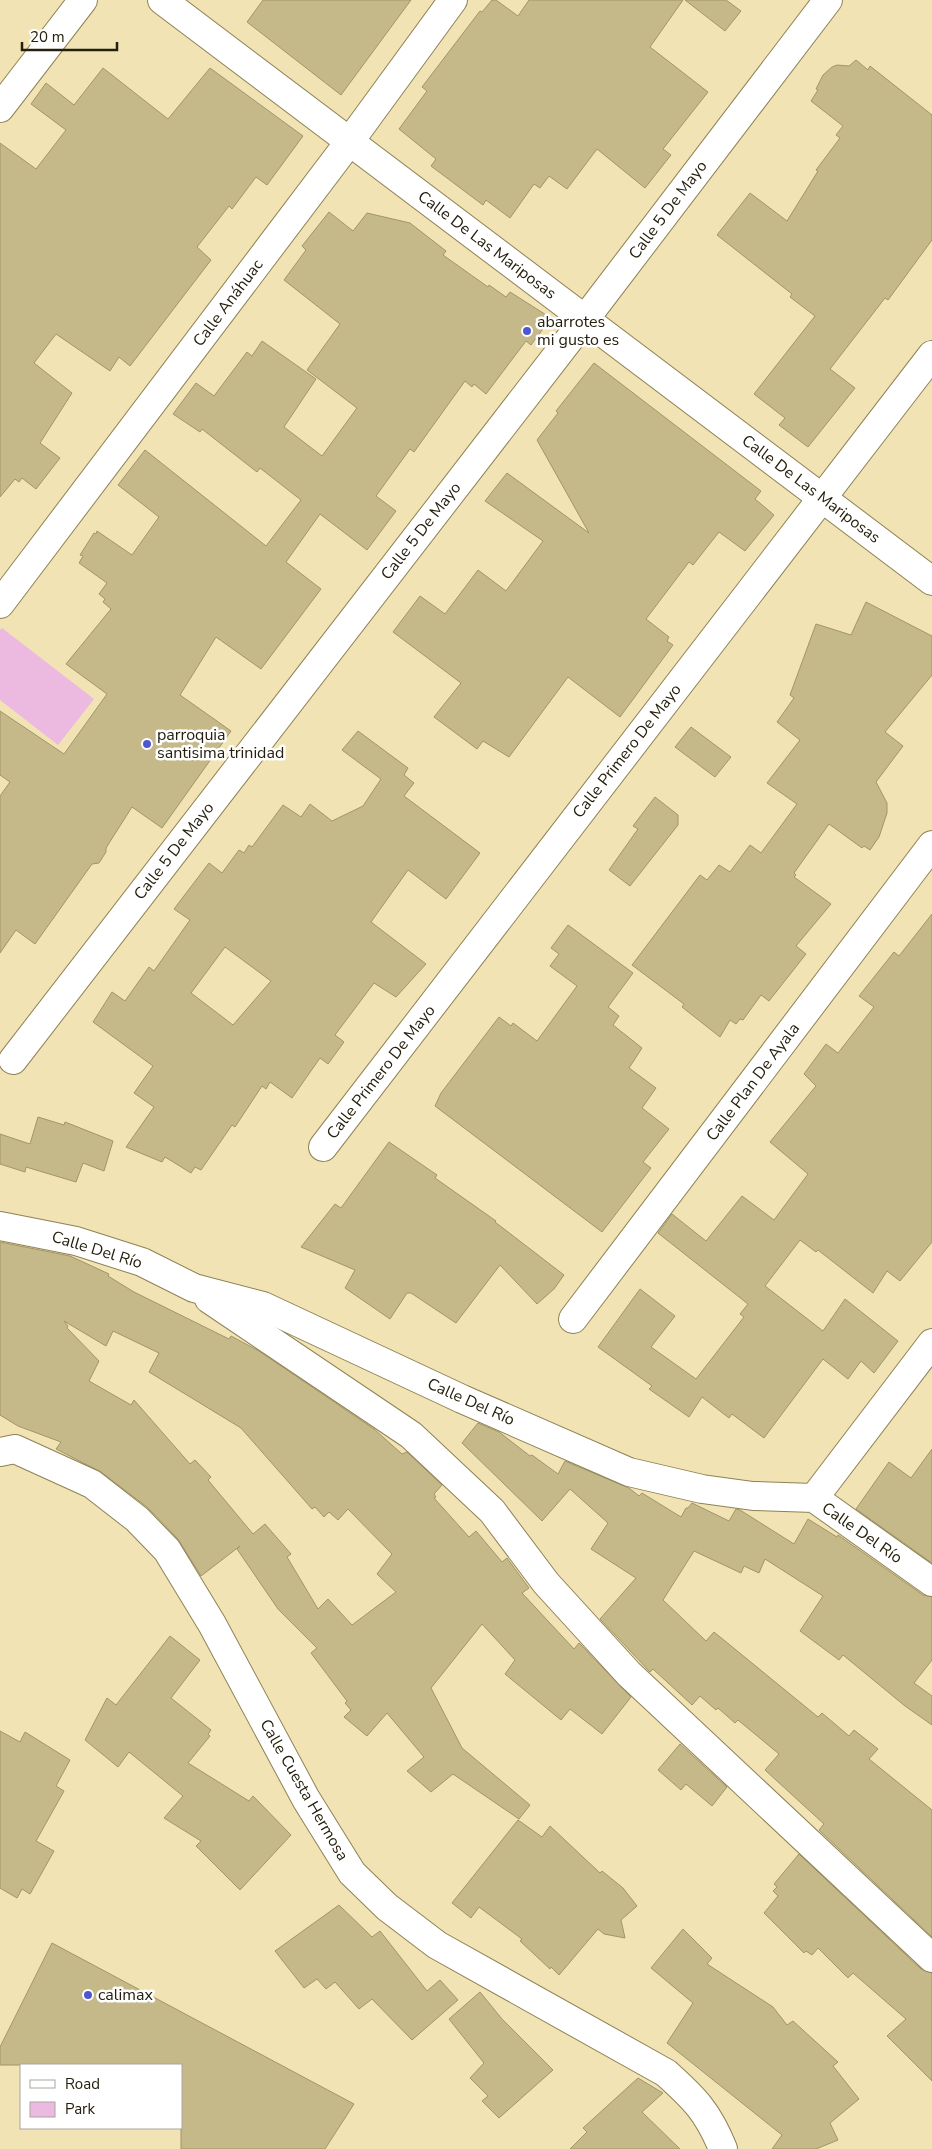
<svg xmlns="http://www.w3.org/2000/svg" width="932" height="2149" font-family="'Nunito Sans',sans-serif">
<style>
.green{fill:#ecbae0}
.building{fill:#c5b889;stroke:#a29567;fill-rule:evenodd}
.lines{fill:none;stroke-linecap:round;stroke-linejoin:round}
.street-casing{stroke:#8e8255;stroke-width:30}
.secondary-casing{stroke:#8e8255;stroke-width:30}
.street{stroke:#fff;stroke-width:28}
.secondary{stroke:#fff;stroke-width:28}
.poi-dot{fill:#4e58ce;stroke:#fff;stroke-width:2}
.labels{text-anchor:middle;dominant-baseline:central;stroke-width:5;stroke-linejoin:round;paint-order:stroke}
.street-label{font-size:16px;fill:#25200e;stroke:#fff}
.poi-label{font-size:16px;fill:#25200e;stroke:#fff;text-anchor:start}
</style>
<rect width="100%" height="100%" fill="#f1e3b3"/>
<!-- green -->
<path class="green" d="M2,628L94,699L58,745L0,700V630Z"/>
<!-- building -->
<g class="building">
<path d="M263,0H411L341,95L247,22Z"/>
<path d="M492,0H496L518,16L529,0H683L650,47L708,92L663,149L671,155L645,188L597,149L567,189L549,176L540,188L534,184L510,218L486,200L483,205L431,166L436,159L399,129L427,91L422,87L480,11L482,12Z"/>
<path d="M685,0H726L741,11L725,31Z"/>
<path d="M856,60L868,70L870,66L932,115V240L888,300L885,298L830,369L855,388L808,447L779,425L785,418L754,394L815,316L790,297L792,294L717,235L750,193L787,221L818,171L816,170L840,138L836,135L843,126L811,101L818,90L816,89L823,75L832,67L837,65L849,66Z"/>
<path d="M103,68L168,119L210,68L303,136L267,185L256,177L232,209L229,206L197,247L211,260L130,366L119,357L110,371L56,334L34,363L72,393L40,443L60,458L36,489L22,478L19,482L15,479L0,497V143L36,169L66,130L31,104L46,83L74,105Z"/>
<path d="M329,212L353,231L367,213L410,223L446,251L443,255L488,287L489,285L506,297L510,292L551,318L531,345L526,341L486,394L474,384L472,387L465,381L414,452L410,449L376,496L396,511L367,550L320,514L286,562L321,589L261,669L216,637L180,695L231,731L162,828L132,807L106,848V852L99,863L92,864L35,944L16,930L0,953V796L10,782L0,775V711L64,754L107,694L66,664L111,609L103,602L105,599L99,594L107,583L79,563L83,556L80,555L94,533L96,534L97,531L132,555L159,517L118,485L145,450L266,546L301,500L260,468L257,472L202,429L200,432L173,414L196,383L214,396L247,352L252,356L262,341L316,379L284,427L322,456L357,408L307,370L340,324L284,280L306,250L302,246Z"/>
<path d="M594,363L761,491L755,499L774,515L745,551L719,532L693,565L689,562L646,619L669,637L667,641L673,645L620,717L568,677L509,757L483,741L477,749L434,717L461,683L393,632L420,596L445,614L478,570L506,591L543,541L485,501L507,473L589,533L537,440L558,413L556,411Z"/>
<path d="M866,602L932,636V675L885,732L903,746L876,782L887,803V813L879,837L870,850L864,846L862,848L829,824L794,873L796,875L794,877L831,904L796,946L806,954L769,1001L761,995L743,1020L740,1019L736,1024L730,1020L720,1037L682,1007L684,1004L632,965L700,875L707,880L719,865L730,872L750,845L761,853L797,804L767,783L800,740L777,722L794,698L790,695L816,624L851,635Z"/>
<path d="M691,727L731,757L715,777L675,747Z"/>
<path d="M358,731L408,768L404,775L414,783L404,796L480,853L446,899L408,870L371,922L426,964L396,997L374,983L335,1035L344,1042L328,1064L320,1058L292,1098L270,1082L266,1089L262,1086L235,1127L232,1125L201,1170L195,1167L191,1173L165,1157L162,1162L126,1147L154,1107L134,1093L153,1066L93,1022L112,992L125,1001L149,967L154,971L190,920L174,909L209,863L222,873L239,850L244,853L249,845L252,847L283,805L301,817L310,804L332,821L363,806L381,779L342,750ZM225,947L271,981L233,1025L191,993Z"/>
<path d="M655,797L678,815V825L630,886L609,870L638,829L633,826Z"/>
<path d="M932,914V1242L900,1281L887,1271L873,1293L818,1250L816,1252L800,1240L765,1286L823,1331L845,1299L898,1341L874,1373L861,1361L848,1379L823,1359L764,1438L732,1414L729,1418L702,1397L689,1417L649,1389L652,1386L598,1347L640,1289L675,1316L651,1347L696,1379L744,1317L740,1314L748,1304L658,1233L672,1214L706,1241L742,1196L774,1220L808,1174L770,1142L816,1086L804,1074L826,1044L838,1053L874,1007L859,996L894,952L899,956Z"/>
<path d="M568,925L633,973L608,1007L619,1016L613,1025L642,1048L629,1068L656,1088L642,1108L669,1129L643,1162L651,1168L602,1232L435,1106L441,1093L499,1017L511,1026L513,1023L537,1041L577,986L550,966L559,954L551,948Z"/>
<path d="M38,1117L64,1125L65,1122L113,1141L104,1171L83,1163L76,1182L26,1167L25,1172L0,1164V1134L30,1144Z"/>
<path d="M389,1142L437,1175L435,1178L496,1221L495,1222L564,1275L554,1289L537,1304L500,1265L456,1323L411,1293H407L390,1319L345,1288L355,1270L301,1247L335,1204L341,1208Z"/>
<path d="M0,1242L70,1256L109,1274L108,1276L134,1292L229,1339L231,1336L259,1351L374,1429L402,1454L407,1452L442,1485L434,1494L436,1497L434,1498L469,1537L476,1531L502,1562L507,1558L529,1588L522,1593L574,1649L579,1643L631,1697L602,1734L570,1709L561,1720L505,1674L515,1660L482,1624L431,1688L462,1748L530,1805L519,1819L453,1774L431,1792L407,1771L424,1757L387,1713L367,1736L344,1717L351,1710L345,1703L347,1701L311,1653L317,1648L278,1609L237,1549L240,1546L201,1576L178,1539L147,1507L101,1472L56,1449L61,1442L18,1426L0,1415ZM64,1321L106,1346L113,1331L159,1353L149,1372L241,1428L312,1509L315,1507L324,1517L329,1512L338,1520L348,1509L392,1554L377,1574L396,1592L352,1625L328,1599L318,1609L287,1557L291,1554L265,1524L253,1534L208,1480L211,1477L195,1460L190,1464L134,1400L131,1405L89,1381L99,1361L67,1328L68,1326Z"/>
<path d="M478,1423L499,1432L530,1456L532,1455L558,1474L565,1461L629,1488L639,1496L642,1493L681,1517L686,1508H688L692,1503L729,1521L736,1509L740,1510L794,1544L808,1519L837,1537L838,1535L923,1595L932,1597V1660L914,1683L932,1696V1725L905,1706L843,1655L839,1660L800,1631L823,1596L765,1559L759,1573L744,1566L741,1573L694,1551L663,1600L706,1641L714,1632L818,1717L822,1713L849,1736L854,1730L878,1749L869,1759L932,1810V1937L819,1830L824,1824L765,1770L779,1754L738,1720L735,1723L718,1708L716,1710L700,1696L692,1705L653,1669L650,1672L600,1619L636,1578L591,1549L608,1523L570,1489L542,1521L462,1443Z"/>
<path d="M932,1449V1563L856,1509L889,1462L911,1478Z"/>
<path d="M170,1636L200,1660L171,1698L211,1730L208,1734L210,1736L188,1763L249,1801L253,1796L291,1835L240,1890L196,1846L201,1841L164,1818L183,1796L129,1752L118,1767L85,1740L107,1698L116,1705Z"/>
<path d="M0,1731L20,1742L25,1732L70,1760L56,1786L64,1791L36,1841L54,1851L30,1894L22,1889L17,1898L0,1888Z"/>
<path d="M680,1744L727,1787L712,1806L686,1784L681,1790L658,1770Z"/>
<path d="M518,1820L542,1837L550,1826L600,1873L602,1871L623,1888L637,1906L621,1920L625,1938L604,1934L598,1929L559,1975L551,1967L550,1969L520,1941L522,1939L479,1907L471,1918L452,1903Z"/>
<path d="M799,1854L921,1969L932,1973V2081L887,2036L906,2019L853,1973L848,1978L818,1948L812,1955L806,1951L804,1953L764,1913L778,1896L773,1891L777,1887L774,1884Z"/>
<path d="M339,1905L372,1937L380,1931L427,1991L440,1980L458,2000L412,2040L372,1999L359,2009L335,1982L326,1989L317,1979L304,1988L275,1951Z"/>
<path d="M683,1929L712,1958L707,1964L773,2007L787,2025L793,2021L838,2062L833,2066L859,2099L830,2123L838,2140L816,2149H772L782,2135L667,2043L693,2003L651,1968Z"/>
<path d="M52,1943L354,2104L325,2149H181V2065H0V2047Z"/>
<path d="M480,1992L502,2019L553,2070L499,2118L482,2101L488,2096L470,2078L484,2063L449,2019Z"/>
<path d="M638,2078L663,2093L642,2112L680,2149H570L587,2132L583,2128Z"/>
</g>
<g class="lines">
<defs>
<g id="street">
<path d="M162,0L932,581"/>
<path d="M0,604L350,141L453,0"/>
<path d="M13,1060L585,319L828,0"/>
<path d="M323,1147L932,355"/>
<path d="M0,1226L76,1241L142,1262L194,1288L263,1306L462,1399L629,1472L702,1489L753,1496L814,1498L932,1582"/>
<path d="M209,1299L411,1435L492,1511L546,1583L629,1674L932,1958"/>
<path d="M573,1319L932,845"/>
<path d="M0,1452L15,1449L92,1484L137,1519L167,1550L212,1624L306,1799L352,1873L387,1907L437,1945L666,2073C695,2099 708,2112 723,2149"/>
<path d="M814,1498L932,1343"/>
</g>
<path id="secondary" d="M0,108L83,0"/>
</defs>
<!-- street casing -->
<use href="#street" class="street-casing"/>
<!-- secondary casing -->
<use href="#secondary" class="secondary-casing"/>
<!-- street -->
<use href="#street" class="street"/>
<!-- secondary -->
<use href="#secondary" class="secondary"/>
</g>
<!-- markers -->
<g class="poi-dot">
<circle cx="527" cy="331" r="5"/>
<circle cx="147" cy="744" r="5"/>
<circle cx="88" cy="1995" r="5"/>
</g>
<g class="labels">
<!-- street labels -->
<g class="street-label">
<text transform="translate(668 210) rotate(-53)">Calle 5 De Mayo</text>
<text transform="translate(487 245) rotate(37)">Calle De Las Mariposas</text>
<text transform="translate(228 303) rotate(-53)">Calle Anáhuac</text>
<text transform="translate(811 489) rotate(37)">Calle De Las Mariposas</text>
<text transform="translate(421 531) rotate(-52)">Calle 5 De Mayo</text>
<text transform="translate(627 751) rotate(-52)">Calle Primero De Mayo</text>
<text transform="translate(174 851) rotate(-52)">Calle 5 De Mayo</text>
<text transform="translate(381 1072) rotate(-52)">Calle Primero De Mayo</text>
<text transform="translate(753 1082) rotate(-53)">Calle Plan De Ayala</text>
<text transform="translate(97 1250) rotate(17)">Calle Del Río</text>
<text transform="translate(471 1402) rotate(24)">Calle Del Río</text>
<text transform="translate(862 1533) rotate(35)">Calle Del Río</text>
<text transform="translate(304 1790) rotate(60)">Calle Cuesta Hermosa</text>
</g>
<!-- poi labels -->
<g class="poi-label">
<text x="537" y="322">abarrotes<tspan x="537" dy="18">mi gusto es</tspan></text>
<text x="157" y="735">parroquia<tspan x="157" dy="18">santisima trinidad</tspan></text>
<text x="98" y="1995">calimax</text>
</g>
</g>
<!-- legend -->
<rect x="20" y="2064" width="162" height="65" fill="#ffffff" stroke="#a8a69f"/>
<rect x="30" y="2080" width="25" height="8" fill="#ffffff" stroke="#a8a69f"/>
<text x="65" y="2089" font-size="15" fill="#25200e">Road</text>
<rect x="30" y="2102" width="25" height="15" fill="#ecbae0" stroke="#a8a69f"/>
<text x="65" y="2114" font-size="15" fill="#25200e">Park</text>
<!-- scale -->
<path d="M22 42v8h95v-8" fill="none" stroke="#25200e" stroke-width="2.5"/>
<text x="30" y="42" font-size="15" fill="#25200e" stroke="#ffffff" stroke-width="4" paint-order="stroke">20 m</text>
</svg>
